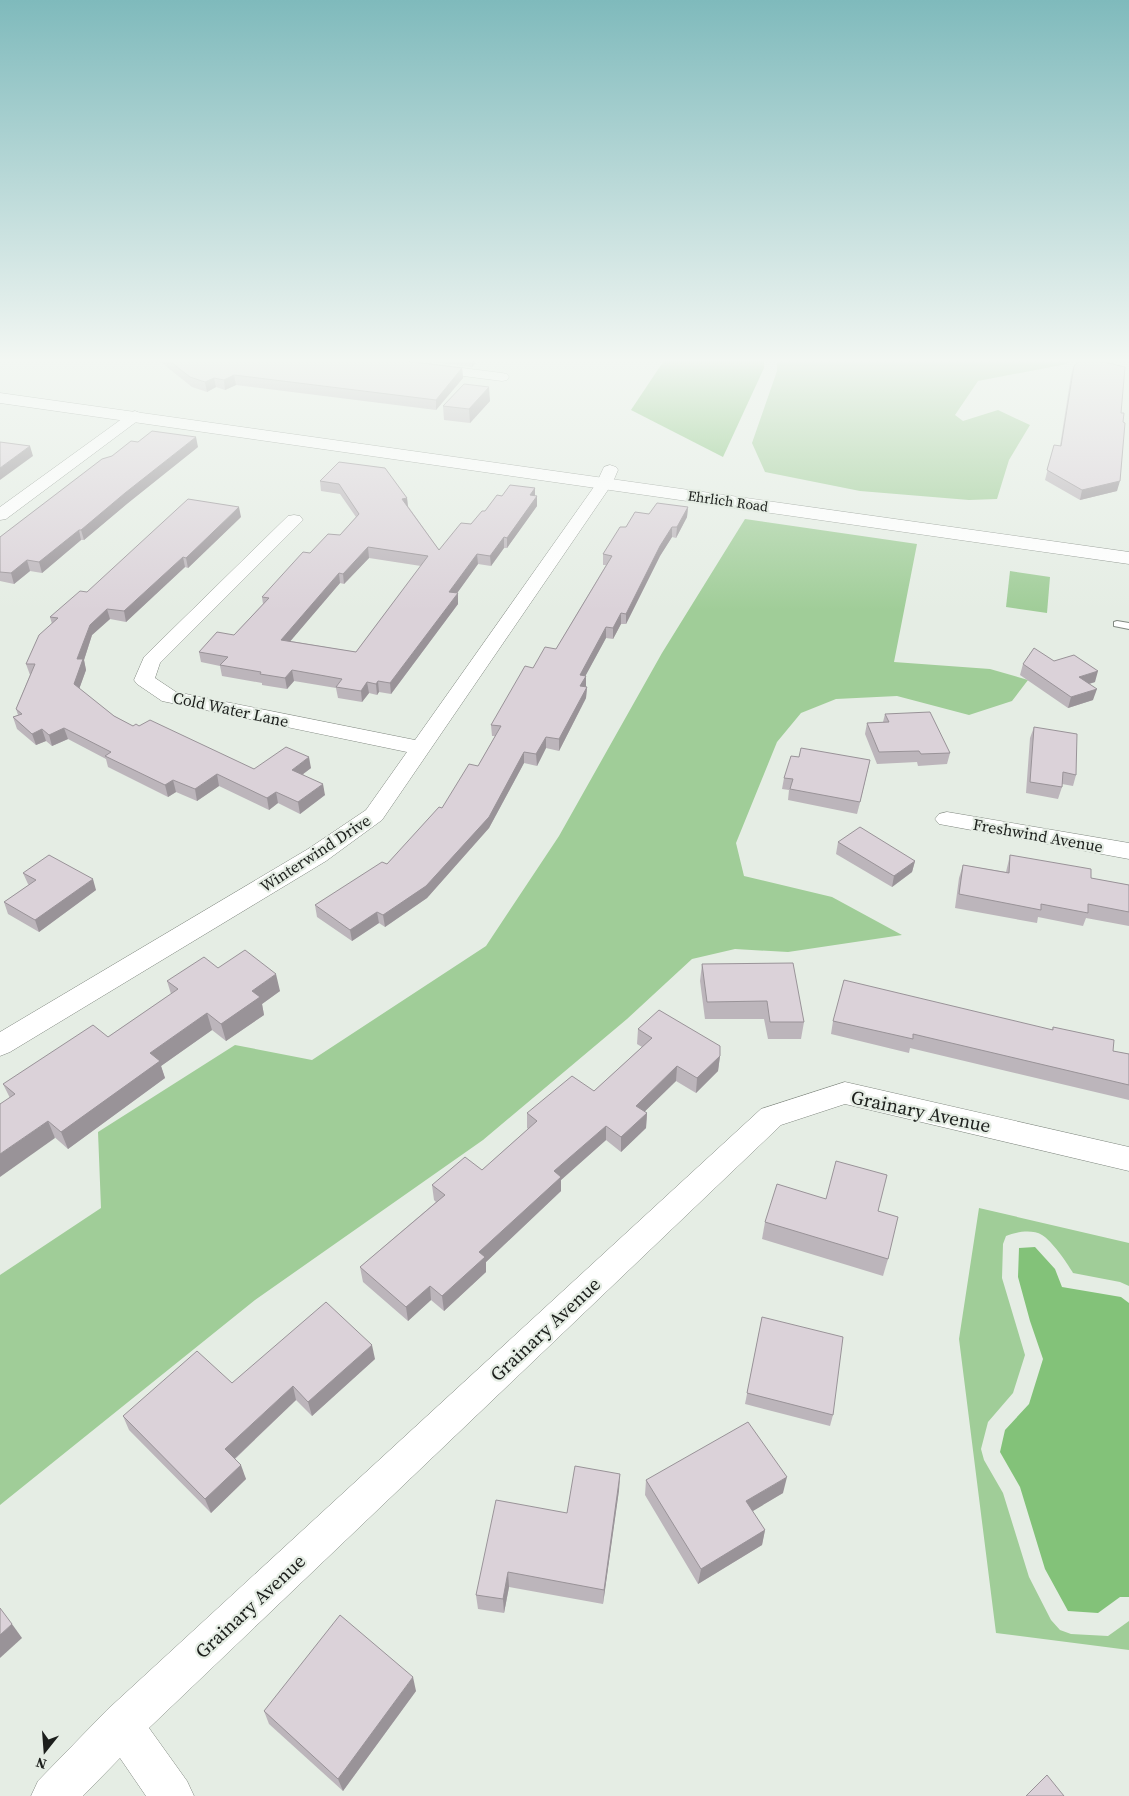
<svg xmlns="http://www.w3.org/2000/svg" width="1129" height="1796" font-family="'Source Serif 4',serif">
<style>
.green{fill:#a0cd98}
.water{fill:#83c279}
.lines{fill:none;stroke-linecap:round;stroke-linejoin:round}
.lane-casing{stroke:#818880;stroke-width:2}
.street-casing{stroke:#818880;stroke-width:1}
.secondary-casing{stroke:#818880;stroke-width:1}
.lane{fill:#fff;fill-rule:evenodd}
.street{fill:#fff;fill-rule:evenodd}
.secondary{fill:#fff;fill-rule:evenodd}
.wall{fill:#bcb5bb;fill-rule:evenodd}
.shaded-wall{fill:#999398}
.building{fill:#dbd2d9;stroke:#999398;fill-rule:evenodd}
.labels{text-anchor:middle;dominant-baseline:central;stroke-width:4.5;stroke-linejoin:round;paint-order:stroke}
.far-street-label{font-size:14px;fill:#1c1f1c;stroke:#e5ede4}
.street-label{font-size:16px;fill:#1c1f1c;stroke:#e5ede4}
.near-street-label{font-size:19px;fill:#1c1f1c;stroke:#e5ede4}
</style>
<rect width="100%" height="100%" fill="#e5ede4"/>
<!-- green -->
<g class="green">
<path d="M777,359H1070L1067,364L978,381L955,415L963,421L998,410L1030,425L1009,460L997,499L969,500L860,491L765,472L752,443L777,371Z"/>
<path d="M745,519L917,544L894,662L990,669L1028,680L1012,701L969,715L897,696L836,699L801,713L777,742L736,843L744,876L832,897L902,935L788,952L735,949L692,959L627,1019L483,1140L255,1300L0,1505V1275L101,1208L98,1132L235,1045L312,1060L486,946L559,836L662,653Z"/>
<path d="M1010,571L1050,577L1047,613L1006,607Z"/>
<path d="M979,1208L1129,1243V1286L1120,1282L1073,1273C1068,1264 1052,1241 1042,1235C1032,1229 1016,1232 1006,1236L1003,1244L1002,1278L1025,1355L1013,1393L988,1422L981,1449L984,1460L1003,1493L1029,1577L1051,1620L1060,1630L1071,1634L1108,1636L1129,1621V1650L996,1633L959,1339Z"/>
</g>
<!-- water -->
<g class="water">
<path d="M665,359H764V368L723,457L631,410Z"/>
<path d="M1035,1247L1055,1269L1062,1287L1121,1297L1129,1303V1597H1120L1098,1613L1068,1611L1045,1569L1020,1487L1000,1452L1005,1430L1029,1404L1043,1359L1030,1321L1018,1277L1019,1248Z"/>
</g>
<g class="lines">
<defs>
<path id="lane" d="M1117,621L1129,623V629L1114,626V622Z"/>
<g id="street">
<path d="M430,364L502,373L507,374L509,377L507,380L502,381L425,371L423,368L425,365Z"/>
<path d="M135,411L140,413L143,416L140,419L6,519L0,520V507L130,413Z"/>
<path d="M610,465L616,467L618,470L612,484L382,820L326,861L10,1052L0,1056V1032L308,849L366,810L407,752L162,701L137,684L134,680L144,657L288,516L294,515L300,516L303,520L160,663L155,678L176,692L415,740L596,484L604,467Z"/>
<path d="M947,812L1129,843V859L939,824L935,819L939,814Z"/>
<path d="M845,1082L1129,1147V1171L845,1104L781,1125L149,1728L187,1781L194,1796H146L120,1758L83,1796H31L38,1781L107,1710L761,1109Z"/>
</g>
<path id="secondary" d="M0,393L1129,552V564L0,403Z"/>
</defs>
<!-- lane casing -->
<use href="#lane" class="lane-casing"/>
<!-- street casing -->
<use href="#street" class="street-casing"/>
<!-- secondary casing -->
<use href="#secondary" class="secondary-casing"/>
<!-- lane -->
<use href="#lane" class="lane"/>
<!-- street -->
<use href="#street" class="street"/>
<!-- secondary -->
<use href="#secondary" class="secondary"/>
</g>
<!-- wall -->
<g class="wall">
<path d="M157,359H388L462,368L463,378L436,410L236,385L225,390L216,387L207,392L192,387Z"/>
<path d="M408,359H479L472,367Z"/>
<path d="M1074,366L1121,413L1117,491L1080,500L1045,480L1054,445L1060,446L1071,375Z"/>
<path d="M490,401L470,423L444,420L443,406Z"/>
<path d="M198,447L128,503L84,540H81L42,573L30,571L14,584L0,581V537Z"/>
<path d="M339,462L407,498L408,506L439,550L471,524L502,496L535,488V496H537V506L507,548H504L491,566L478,564L457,593L458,604L391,694L379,692L377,695L369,693L362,702L338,698L336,688L294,681L287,689L262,685V683L222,676L220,666L201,662L199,652L234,635L263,604L262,597L310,553L340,535L356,517L340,494L321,491L320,481ZM369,558L421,566L356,652L290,641L340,583L344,584Z"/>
<path d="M688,507L687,517L676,538L672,537L660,556L626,624H621L613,639L606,638L585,676L586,687H587L586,698L559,751L546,748L537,766L524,763L489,828L427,898L385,927L379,923L352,941L317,917L315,905L387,864L442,808L478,766L495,736H492L491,725L533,668L556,649L606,565H603V554L626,527L649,514Z"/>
<path d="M241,517L188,568L185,567L126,622L110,619L92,635L84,660L86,670L79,689L114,716L133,726L254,769L311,768L303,774L325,795L300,814L278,803L269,810L219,786L197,801L176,792L168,797L108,767L106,759L68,739L52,746L46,741L36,745L17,729L13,717L18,715L16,709L30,675L26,664L52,624L50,617L87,592Z"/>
<path d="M1054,661L1095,682L1089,684L1093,700L1068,708L1020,675L1023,664Z"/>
<path d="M885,714L950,753L947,764L918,766L917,762L877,764L865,734L867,723L883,722Z"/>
<path d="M1034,727L1076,775L1073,786L1062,784V787L1058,799L1026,793L1030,738Z"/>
<path d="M799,757L870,760L857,814L788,800L789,790L782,789L784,778Z"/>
<path d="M838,842L915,861L912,872L892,887L836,854Z"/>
<path d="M1010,855L1091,878L1129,885V926L1086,918L1083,926L1038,917L1037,923L955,908L959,878L963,865L1006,872Z"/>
<path d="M23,873L96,890L39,932L8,914L4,902L29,885L28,884Z"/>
<path d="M702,964L804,1022L801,1039H768L764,1019H705L700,981Z"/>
<path d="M218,968L280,991L262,1004L264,1015L226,1041L212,1030L161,1066L165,1078L68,1149L10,1098L3,1084L108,1037L171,994L167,981Z"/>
<path d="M833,1021L1052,1030L1053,1027L1113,1051L1129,1054V1100L910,1048L909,1053L831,1034Z"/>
<path d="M638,1029L720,1056L718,1071L696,1093L676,1081L644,1112L647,1113L646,1128L621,1152L606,1140L561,1180V1191L486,1262V1272L444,1311L431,1300L408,1321L363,1282L360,1267L436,1202L434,1200L432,1185L482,1170L528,1129L527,1128V1113L594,1091L642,1047L637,1044Z"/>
<path d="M826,1199L878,1211L888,1259L883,1276L762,1239L765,1222Z"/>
<path d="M762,1317L833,1415L830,1426L745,1404Z"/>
<path d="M375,1359L312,1416L296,1400L235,1459L246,1479L211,1513L129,1430L123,1416L232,1383Z"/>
<path d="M620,1474L619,1490L603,1604L509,1587L504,1613L478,1609L476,1595L567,1513Z"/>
<path d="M646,1480L783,1493L752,1511L765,1530L762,1545L698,1584L645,1495Z"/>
<path d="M416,1691L343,1791L269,1724L264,1711Z"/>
</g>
<!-- shaded-wall -->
<g class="shaded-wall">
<path d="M472,359H479L472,367Z"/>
<path d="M462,368L463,378L436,410V400Z"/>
<path d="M234,375L236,385L225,390L224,380Z"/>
<path d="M214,378L216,387L207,392L205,382Z"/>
<path d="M489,387L490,401L470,423L469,409Z"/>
<path d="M196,437L198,447L128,503L84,540L81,530L125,493Z"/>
<path d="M30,446L33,456L0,480V468Z"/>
<path d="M1120,481L1117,491L1080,500L1082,490Z"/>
<path d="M535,488V498L537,496V506L507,548V538L530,495Z"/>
<path d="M407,498L408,508L402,499Z"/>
<path d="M239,507L241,517L188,568L186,558Z"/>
<path d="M688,507L687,517L676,538L677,527Z"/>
<path d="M672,527V537L660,556L626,624V614L660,546Z"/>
<path d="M79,530L81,540L42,573L39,562Z"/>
<path d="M504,537V548L491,566L490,556Z"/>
<path d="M368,547L369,558L344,584L343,574Z"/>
<path d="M477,554L478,564L450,603L449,592Z"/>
<path d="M183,557L185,567L126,622L124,611Z"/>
<path d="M27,560L30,571L14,584L11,573Z"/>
<path d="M339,573L340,583L282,651L281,640Z"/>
<path d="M458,593V604L391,694L390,683Z"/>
<path d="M107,609L110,619L92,635L84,660L86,670L77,695L74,684L77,659L90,625Z"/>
<path d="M621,613V624L613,639V628Z"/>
<path d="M606,627V638L580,686V675Z"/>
<path d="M292,670L294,681L287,689L285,678Z"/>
<path d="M1098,671L1095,682L1075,688L1079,677Z"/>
<path d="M586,676V687L580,686Z"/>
<path d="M378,681L379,692L377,695L376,684Z"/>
<path d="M367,682L369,693L362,702L361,691Z"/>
<path d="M587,687L586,698L559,751V739Z"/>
<path d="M1097,689L1093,700L1068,708L1071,697Z"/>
<path d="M64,728L68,739L52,746L49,735Z"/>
<path d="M42,729L46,741L36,745L32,734Z"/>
<path d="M546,737V748L537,766L536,754Z"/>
<path d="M524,752V763L489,828L427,898L385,927L383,915Z"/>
<path d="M309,757L311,768L294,781L292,770Z"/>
<path d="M870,760L867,771L857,814L860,802Z"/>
<path d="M217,774L219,786L197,801L195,789Z"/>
<path d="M173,780L176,792L168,797L165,785Z"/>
<path d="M323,784L325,795L300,814L298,802Z"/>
<path d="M276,792L278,803L269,810L267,798Z"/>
<path d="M915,861L912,872L892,887L894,876Z"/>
<path d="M93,879L96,890L39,932L35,920Z"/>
<path d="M377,912L379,923L352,941L350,930Z"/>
<path d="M276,974L280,991L262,1004L264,1015L226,1041L221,1024L252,991Z"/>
<path d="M207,1013L212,1030L161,1066L165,1078L68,1149L61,1132L150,1053Z"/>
<path d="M720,1056L718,1071L696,1093L697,1078Z"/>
<path d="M677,1066L676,1081L635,1121L636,1106Z"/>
<path d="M647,1113L646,1128L621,1152V1137Z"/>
<path d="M48,1121L55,1138L0,1177V1154Z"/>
<path d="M606,1126V1140L561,1180V1191L486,1262V1272L444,1311L442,1296L479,1252L554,1171Z"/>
<path d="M430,1286L431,1300L408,1321L406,1307Z"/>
<path d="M372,1345L375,1359L312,1416L308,1402Z"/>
<path d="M293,1386L296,1400L230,1463L225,1449Z"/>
<path d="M241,1465L246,1479L211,1513L205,1499Z"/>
<path d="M620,1474L619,1490L603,1604L604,1590Z"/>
<path d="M787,1477L783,1493L743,1517L746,1501Z"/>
<path d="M765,1530L762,1545L698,1584L701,1569Z"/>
<path d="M508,1572L509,1587L504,1613L503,1599Z"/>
<path d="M12,1624L22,1638L0,1658V1635Z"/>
<path d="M413,1677L416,1691L343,1791L338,1779Z"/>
</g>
<!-- building -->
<g class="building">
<path d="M167,359H388L462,368L436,400L234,375L224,380L214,378L205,382L190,377Z"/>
<path d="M1082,359H1091L1125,367L1121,413H1124L1123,422L1125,423L1120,481L1082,490L1047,470L1054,445L1061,446L1074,366Z"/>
<path d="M464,384L489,387L469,409L443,406Z"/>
<path d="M152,431L196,437L125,493L81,530H79L39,562L27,560L11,573L0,572V537L102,459L112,456L131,441L138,442Z"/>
<path d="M0,442L30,446L0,468Z"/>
<path d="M339,462L385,468L407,498L402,499L439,550L461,523L471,524L482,511H485L497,495L502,496L510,485L535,488L530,495L537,496L507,538L504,537L490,556L477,554L449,592L458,593L390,683L378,681L376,684L367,682L361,691L336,687L342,679L292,670L285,678L260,674L261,672L220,665L228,657L199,652L217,632L234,635L269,598L262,597L303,552L310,553L328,534L340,535L359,514L339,484L320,481ZM368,547L428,556L356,652L281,640L339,573L343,574Z"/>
<path d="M188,499L239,507L186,558L183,557L124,611L107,609L90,625L77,659H83L74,684L114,716L133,726L136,724L139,726L150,720L254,769L286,747L309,757L292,770L323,784L298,802L276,792L267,798L217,774L195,789L173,780L165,785L105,756L111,752L64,728L49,735L42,729L32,734L13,717L22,714L16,709L35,664H26L39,635L58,618L50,617L80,591L87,592Z"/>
<path d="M657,503L688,507L677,527H672L660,546L626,614L621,613L613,628L606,627L580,675L586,676L580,686L587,687L559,739L546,737L536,754L524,752L489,817L426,886L383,915L377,912L350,930L315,905L382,862L387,864L439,807L442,808L469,764L478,766L501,726L491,725L525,666L533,668L545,647L556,649L612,556L603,554L620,527H626L635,512L649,514Z"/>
<path d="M1034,648L1054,661L1074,655L1098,671L1079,677L1097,689L1071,697L1023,664Z"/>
<path d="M930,712L950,753L921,754L919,751L879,752L867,723L889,722L885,714Z"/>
<path d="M1034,727L1077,734L1076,775L1063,772L1062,787L1030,782Z"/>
<path d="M801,748L870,760L860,802L790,789L793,779L784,778L791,756L799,757Z"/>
<path d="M860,827L915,861L894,876L838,842Z"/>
<path d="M49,855L93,879L35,920L4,902L36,880L23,873Z"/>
<path d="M1010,855L1091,869V878L1129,885V912L1088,904V913L1041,904V910L959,894L963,865L1009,873Z"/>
<path d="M245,950L276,974L252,991L260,997L221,1024L207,1013L150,1053L160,1061L61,1132L48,1121L0,1154V1104L15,1094L3,1084L93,1025L108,1037L178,989L167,981L204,957L218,968Z"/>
<path d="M793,963L804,1022H770L767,1001L707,1002L702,964Z"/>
<path d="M844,980L1053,1030V1027L1114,1040L1113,1051L1129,1054V1085L913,1034V1039L833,1021Z"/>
<path d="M659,1010L720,1046V1056L697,1078L677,1066L636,1106L647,1113L621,1137L606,1126L554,1171L561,1177L479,1252L485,1257L442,1296L430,1286L406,1307L360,1267L445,1195L432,1185L465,1157L482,1170L537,1121L527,1113L572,1076L594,1091L652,1038L638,1029Z"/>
<path d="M836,1161L887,1175L878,1211L898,1217L888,1259L765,1222L777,1184L826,1199Z"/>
<path d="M326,1302L372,1345L308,1402L293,1386L225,1449L241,1465L205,1499L123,1416L197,1351L232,1383Z"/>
<path d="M762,1317L843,1337L833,1415L747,1393Z"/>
<path d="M748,1422L787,1477L746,1501L765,1530L701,1569L646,1480Z"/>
<path d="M575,1466L620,1474L604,1590L508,1572L503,1599L476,1595L496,1500L567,1513Z"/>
<path d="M0,1608L12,1624L0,1635Z"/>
<path d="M340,1615L413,1677L338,1779L264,1711Z"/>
<path d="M1047,1775L1064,1796H1026Z"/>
</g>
<!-- sky -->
<linearGradient id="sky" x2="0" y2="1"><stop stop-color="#7fbabc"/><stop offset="0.59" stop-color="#f3f7f3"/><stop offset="1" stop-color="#f3f7f3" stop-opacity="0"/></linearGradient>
<rect width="1129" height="611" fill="url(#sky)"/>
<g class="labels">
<!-- far-street labels -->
<g class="far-street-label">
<text transform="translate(728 501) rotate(8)">Ehrlich Road</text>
</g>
<!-- street labels -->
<g class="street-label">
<text transform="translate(231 709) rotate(12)">Cold Water Lane</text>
<text transform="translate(1038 835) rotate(10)">Freshwind Avenue</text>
<text transform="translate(315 853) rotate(-33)">Winterwind Drive</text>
</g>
<!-- near-street labels -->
<g class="near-street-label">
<text transform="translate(921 1111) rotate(12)">Grainary Avenue</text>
<text transform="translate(545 1329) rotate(-43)">Grainary Avenue</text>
<text transform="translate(250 1606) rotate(-43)">Grainary Avenue</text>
</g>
</g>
<!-- north arrow -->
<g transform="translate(45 1751) rotate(197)" stroke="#e5ede4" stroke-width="4" paint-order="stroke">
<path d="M0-4L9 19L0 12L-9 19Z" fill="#1c1f1c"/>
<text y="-8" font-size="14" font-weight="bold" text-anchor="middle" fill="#1c1f1c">N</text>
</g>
</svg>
